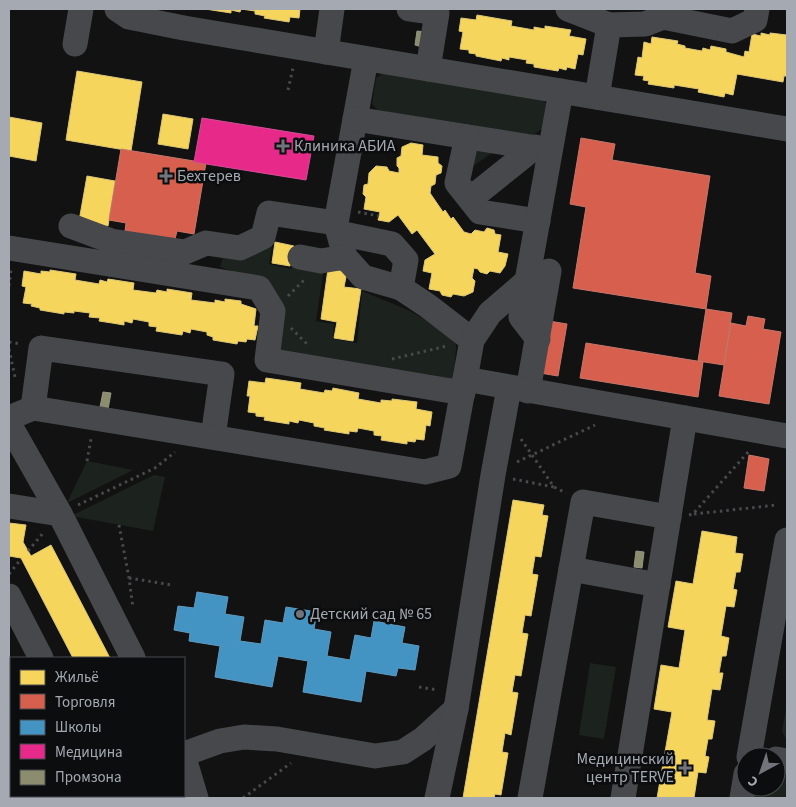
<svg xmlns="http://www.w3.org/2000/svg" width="796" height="807" font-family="'Source Sans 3',sans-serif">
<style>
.green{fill:#1c221d}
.homes{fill:#f6d55c;stroke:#ddc876}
.shops{fill:#d6604d;stroke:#c7766b}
.schools{fill:#4393c3;stroke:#609abe}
.health{fill:#e7298a;stroke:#d34f96}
.industry{fill:#8c8c6e;stroke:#939582}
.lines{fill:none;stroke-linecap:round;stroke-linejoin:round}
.path{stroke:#48494c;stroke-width:3;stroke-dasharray:2.5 4;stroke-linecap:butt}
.minor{stroke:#46484b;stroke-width:25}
.poi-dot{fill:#71747a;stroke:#0c0d0e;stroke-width:2}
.labels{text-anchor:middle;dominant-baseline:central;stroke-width:5;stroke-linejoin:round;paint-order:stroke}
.poi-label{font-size:16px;fill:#a4a9b2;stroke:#0c0d0e;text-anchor:start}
</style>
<rect width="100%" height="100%" fill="#121212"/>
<!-- green -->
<g class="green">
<path d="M388,70L540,95L546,104L542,129L531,136L378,111L372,104L376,78Z"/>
<path d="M471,140L498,149L466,171Z"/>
<path d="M227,242L272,245L269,264L291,269L293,260L324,268L316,321L334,324L333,339L357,343L362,291L410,311L457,338L453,385L278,356L264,282L220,267Z"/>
<path d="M87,461L133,470L67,503Z"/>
<path d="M154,475L165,477L153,531L71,516Z"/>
<path d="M590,663L616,667L604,739L579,735Z"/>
<path d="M787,703V741L782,731Z"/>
<path d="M11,764V796H48L45,798H9V775Z"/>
<path d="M776,766L787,768V798H754L755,787H776Z"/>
</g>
<!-- homes -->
<g class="homes">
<path d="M205,9H241L240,12L231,10V13Z"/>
<path d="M241,9H300L299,18L290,17L289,22L264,18L265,16L255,14V11Z"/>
<path d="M477,15L512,21L511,26L534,30V27L545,29V26L571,30L569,36L586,39L583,55L578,54L575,69L567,67L566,70L559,68L558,71L534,67V64L526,63L527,60L509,57V60L502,58L501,61L476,56V54L469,53V50L460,49L463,32L459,31L461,18L476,20Z"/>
<path d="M761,33L770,35V33L787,35V76H784L783,82L737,74L733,95L725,93L724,97L698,92L699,89L674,85V88L648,84L649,81L643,80L644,76L635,75L638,57L642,58L644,42L651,44L652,37L678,41L677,44L685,46V48L702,51L703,48L710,50L711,46L726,49V52L744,57L745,51L749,52L752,34L761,36Z"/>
<path d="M77,71L142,82L131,151L66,140Z"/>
<path d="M163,114L193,119L188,149L158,144Z"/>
<path d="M9,117L42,123L36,161L9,156Z"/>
<path d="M411,143L423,145L422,155L438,157V163L442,166L441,173L436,175L435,184L431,186L430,193L443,212L445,210L451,219L453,217L464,232L471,234L475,230L484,232L487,228L494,230L495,234L501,235L498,252L508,254L505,266L500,273L490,271L487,274L480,272L478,269L474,268L472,278L475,281L473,292L464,296L453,294L451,297L442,295L440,291L429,289L432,273L423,271L425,260L435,254L417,230L412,234L398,215L389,222L378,220L380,212L364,209L366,197L363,194L364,185L368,184L369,173L376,166L387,167L389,171L399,173V168L397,166V158L401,156L402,147Z"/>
<path d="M87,176L115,181L108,226L79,221Z"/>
<path d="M275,242L294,246L290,266L272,263Z"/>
<path d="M328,269L347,272L344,287L361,289L353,341L334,338L337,322L321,319Z"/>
<path d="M50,270L76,274L75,280L99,284L100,280L107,282L108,279L134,283L133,290L156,293L157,290L167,292V289L192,293L191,300L215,303V300L225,302V299L241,301V304L256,309L254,326H258L255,340L247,339L246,342L238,341L237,344L213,340V337L207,335V332L191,329L190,333L183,331L182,335L156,331L157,327L149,326V322L133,319L132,323L124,321V325L112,323L99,321L100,318L89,317L90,313L74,311V313L64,312V314L40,310V308L31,306L32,304L23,303L26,287L22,286L24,271L41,274V271L50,272Z"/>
<path d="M266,378L301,383L300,389L324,393L325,390L332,391L333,388L359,393L358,399L381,403V400L392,401V399L417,402L416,409L432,412L430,426L426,425L424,440L416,439L415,442L407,441V444L381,440L382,436L374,435V431L358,428L357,432L349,431V434L324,430L325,428L314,426V423L299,420L298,423L289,421V424L264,420L265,417L256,416V413L248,412L250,396H247L249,381L265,383Z"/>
<path d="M513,500L544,505L542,515L548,516L541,557L535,556L532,574L538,575L531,616L525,615L522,633L528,634L521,676L515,675L512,692L518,693L511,735L505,733L502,752L508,753L501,795L495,794L494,798H463Z"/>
<path d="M9,523L26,525L23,542L31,556L51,545L110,658H73L21,558L9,556Z"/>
<path d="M702,531L737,537L735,553L743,554L740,572H736L733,589L737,590L734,607L726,606L721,636L729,638L726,656H722L719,673H723L720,690L712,689L707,720L715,721L712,739H708L705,756L709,757L706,773L698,772L694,798H657L672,712L654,709L661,665L679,668L685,630L668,627L676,581L693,584Z"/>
</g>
<!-- shops -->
<g class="shops">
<path d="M581,138L615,144L612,160L710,176L695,273L711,276L706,309L573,288L586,207L570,204Z"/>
<path d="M121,149L206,163L194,234L177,231L175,239L125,231L126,223L109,220Z"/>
<path d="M706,309L732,313L724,365L698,361Z"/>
<path d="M748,316L765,319L763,329L781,332L769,404L719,396L731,323L746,326Z"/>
<path d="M549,321L567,324L558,376L540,373Z"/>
<path d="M586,343L703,362L698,397L580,378Z"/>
<path d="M749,455L769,459L764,491L744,488Z"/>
</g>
<!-- schools -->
<path class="schools" d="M197,592L228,597L225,614L244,617L240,641L261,644L265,620L283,623L286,607L317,612L314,629L331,632L327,656L350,660L355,635L371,638L374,621L405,627L402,643L419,646L415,670L398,668L396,676L366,671L361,702L303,692L308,661L278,656L272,687L215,677L220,646L189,641L190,633L174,630L178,606L194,608Z"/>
<!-- health -->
<path class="health" d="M202,118L314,136L306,180L194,162Z"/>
<!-- industry -->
<g class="industry">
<path d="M417,31L425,32L422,47L415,45Z"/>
<path d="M103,392L111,393L108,409L100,407Z"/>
<path d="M636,551L644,552L642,568L634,567Z"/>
</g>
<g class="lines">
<!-- path -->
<g class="path">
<path d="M288,90L293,68"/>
<path d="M358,212L379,216"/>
<path d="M9,286L11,269"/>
<path d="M288,296L305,279"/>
<path d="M291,328L308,345"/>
<path d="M9,342L21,344"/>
<path d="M9,349L15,377"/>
<path d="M392,359L447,346"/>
<path d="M521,439L554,487L566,493"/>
<path d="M87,461L91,439"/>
<path d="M517,462L595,425"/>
<path d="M513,479L554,487"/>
<path d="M78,505L155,468L175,452"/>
<path d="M694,514L777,505"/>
<path d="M689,515L693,514L749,451"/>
<path d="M119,525L129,578L133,608"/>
<path d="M28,551L44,532"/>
<path d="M9,574L21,559"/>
<path d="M129,578L172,585"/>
<path d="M419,687L438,690"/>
<path d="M143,796L145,798"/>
<path d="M11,798L12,796"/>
<path d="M243,798L291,763"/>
</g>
<!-- minor -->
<g class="minor">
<path d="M117,9L129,17L184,28L787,129"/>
<path d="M409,9L437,13L428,69"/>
<path d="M568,9L609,25"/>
<path d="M75,44L81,9"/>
<path d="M326,52L332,9"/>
<path d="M366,59L336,223L345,257L363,277L401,288L428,306L472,340"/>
<path d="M597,97L609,25L645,24L663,17L732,31L755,20L757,9"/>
<path d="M355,119L550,150"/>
<path d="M467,137L457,183L480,212L538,221"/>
<path d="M470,199L535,147"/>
<path d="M71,226L111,241L185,252L206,243L240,248L263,237L269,213L336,223"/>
<path d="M339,233L392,244L406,260L401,288"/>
<path d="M9,248L259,288L273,311L267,360L463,393"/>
<path d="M300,257L321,261L345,257"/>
<path d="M527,281L521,317L538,339"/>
<path d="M465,379L472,340L490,313L527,281L561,91"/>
<path d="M528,391L549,271"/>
<path d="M33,408L41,348L222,374L213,437"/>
<path d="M9,418L33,408L425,472L449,466L465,379L787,436"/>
<path d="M9,424L60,514L133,658"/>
<path d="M9,506L60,514"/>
<path d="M571,569L658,585"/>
<path d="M9,596L41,658"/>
<path d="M184,754L220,741L244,737L277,739L375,756L403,752L423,739L456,709"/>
<path d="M749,757L787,540"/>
<path d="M184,758L196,798"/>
<path d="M776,759L787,761"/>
<path d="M90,798L93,796"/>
<path d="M437,798L456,709L493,475L509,388"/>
<path d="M530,798L583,502L669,517"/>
<path d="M623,798L685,418"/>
<path d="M742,798L746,774"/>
</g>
</g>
<!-- markers -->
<g class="poi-dot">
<path d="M280.5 138.5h5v5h5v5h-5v5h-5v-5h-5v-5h5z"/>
<path d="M163.5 168.5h5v5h5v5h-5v5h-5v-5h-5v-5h5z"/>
<circle cx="300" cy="614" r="5"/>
<path d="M682.5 760.5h5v5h5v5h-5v5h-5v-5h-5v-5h5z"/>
</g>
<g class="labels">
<!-- poi labels -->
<g class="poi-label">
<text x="294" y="146">Клиника АБИА</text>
<text x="177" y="176">Бехтерев</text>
<text x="310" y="614">Детский сад № 65</text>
<text x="674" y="759" text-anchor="end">Медицинский<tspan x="674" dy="18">центр TERVE</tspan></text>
</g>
</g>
<!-- border -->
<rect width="796" height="807" fill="none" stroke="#a4a9b2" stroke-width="20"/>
<!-- legend -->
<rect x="10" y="657" width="175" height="140" fill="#0c0d0e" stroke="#494b50"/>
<rect x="20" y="670" width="25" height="15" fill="#f6d55c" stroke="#494b50"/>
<text x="55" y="682" font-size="15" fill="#a4a9b2">Жильё</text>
<rect x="20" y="694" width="25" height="15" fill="#d6604d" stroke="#494b50"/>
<text x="55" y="707" font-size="15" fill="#a4a9b2">Торговля</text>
<rect x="20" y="720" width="25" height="15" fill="#4393c3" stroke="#494b50"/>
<text x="55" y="732" font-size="15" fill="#a4a9b2">Школы</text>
<rect x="20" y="744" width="25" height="15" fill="#e7298a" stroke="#494b50"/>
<text x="55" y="757" font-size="15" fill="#a4a9b2">Медицина</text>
<rect x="20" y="770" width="25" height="15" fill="#8c8c6e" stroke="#494b50"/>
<text x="55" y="782" font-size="15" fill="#a4a9b2">Промзона</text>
<!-- north arrow -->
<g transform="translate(761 772) rotate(220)"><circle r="24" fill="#0c0d0e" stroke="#494b50"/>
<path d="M0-4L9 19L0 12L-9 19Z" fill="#71747a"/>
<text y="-8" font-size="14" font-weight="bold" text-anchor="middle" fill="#a4a9b2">С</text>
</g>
</svg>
